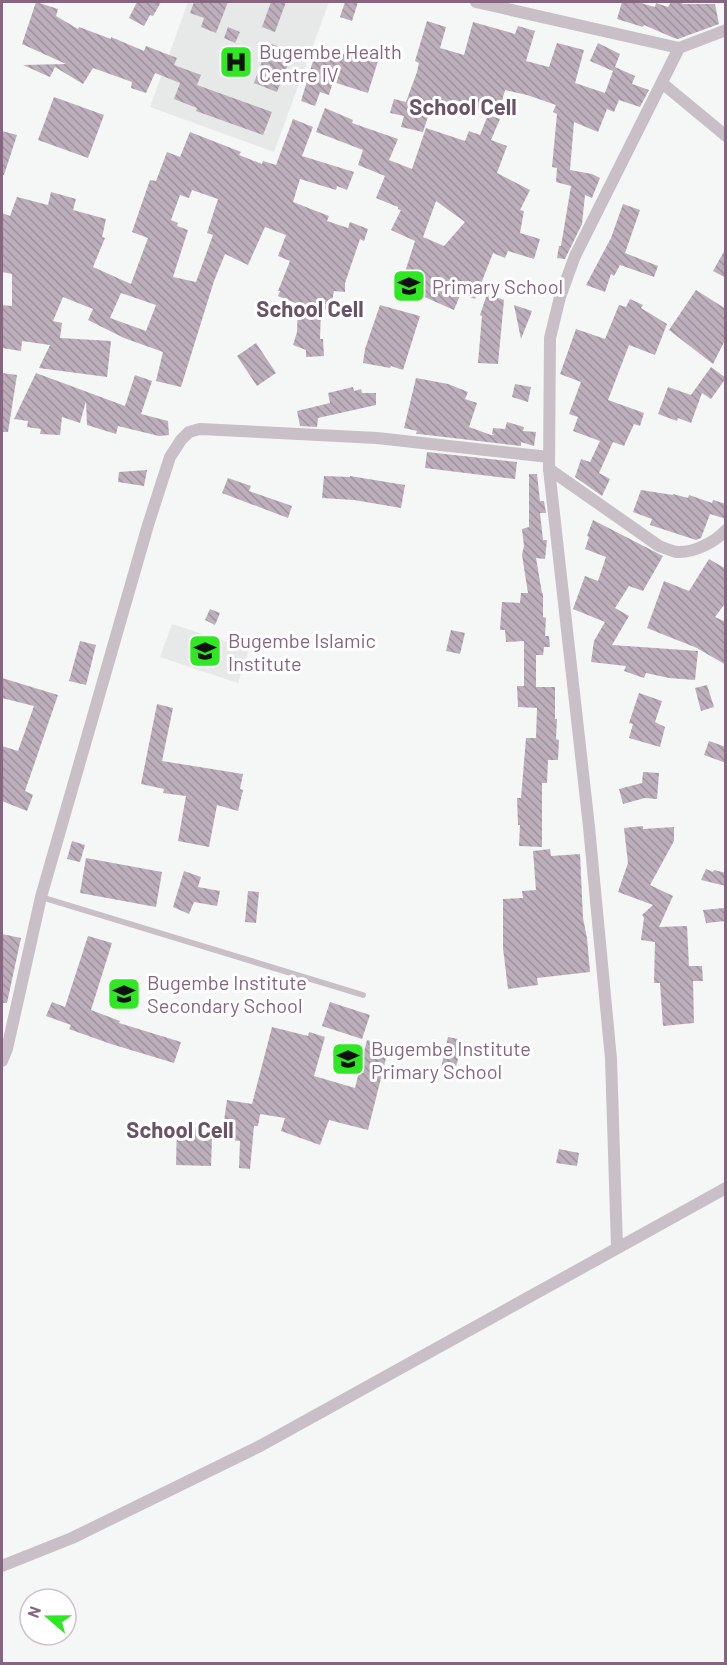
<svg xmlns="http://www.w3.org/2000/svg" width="727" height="1665" font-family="Barlow,sans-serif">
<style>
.built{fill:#e7e8e8}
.building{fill:url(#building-back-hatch);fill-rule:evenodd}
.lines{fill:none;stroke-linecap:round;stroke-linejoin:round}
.lane{stroke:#c8bfc7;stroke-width:6}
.street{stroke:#c8bfc7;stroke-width:12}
.labels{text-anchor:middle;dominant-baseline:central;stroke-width:6;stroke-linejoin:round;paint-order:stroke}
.poi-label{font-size:20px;fill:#866581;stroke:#fff;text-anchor:start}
.quarter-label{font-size:22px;font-weight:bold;fill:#6a5367;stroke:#fff}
</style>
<defs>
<pattern id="building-back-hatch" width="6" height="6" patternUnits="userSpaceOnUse" patternTransform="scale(1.5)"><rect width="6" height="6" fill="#bcafbb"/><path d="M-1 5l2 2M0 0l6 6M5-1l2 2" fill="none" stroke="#9e929d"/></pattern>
</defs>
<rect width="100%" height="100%" fill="#f4f7f6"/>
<!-- built -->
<g class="built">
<path d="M188,2H329L274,152L150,107Z"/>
<path d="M172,624L249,649L238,683L160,657Z"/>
</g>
<!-- building -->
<g class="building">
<path d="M36,2L58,9L56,16L78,29L79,27L111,39V37L144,51L146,46L177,58L174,65L201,75L197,85L272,112L263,135L196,111L197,108L174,99L180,83L155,73L146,93L131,88L132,82L93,68L83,84L55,67L50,77L23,65L66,64L22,44Z"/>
<path d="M137,2H161L153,16L150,15L144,26L129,18Z"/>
<path d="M194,2H228L216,33L201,27L204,18L190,13Z"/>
<path d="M271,2H286L275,32L262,27Z"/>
<path d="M345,2H358L352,21L340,17Z"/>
<path d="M622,2H637L655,7L656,3L668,7L671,2H683L682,4H715L719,24L678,39L674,38L644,25L643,27L617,19Z"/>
<path d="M427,21L446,27L440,48L464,55L473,22L515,34L518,26L535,31L526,61L549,67L557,43L584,50L575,83L605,93L613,71L590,61L598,43L620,54L615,67L635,76L632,84L649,90L640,107L619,100L614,112L607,109L598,132L574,122L570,170L592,174L600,178L592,198L585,195L582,224L565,259L557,258L559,246H561L571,186L556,182L557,168L552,167L557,114L553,112L556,105L527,95L505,90L498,116L455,100L452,108L433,101L423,132L401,127L404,116L390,113L394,99L406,102L417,72L419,63L415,61Z"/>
<path d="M228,27L240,32L235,43L224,38Z"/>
<path d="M269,43L293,52L277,92L254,83Z"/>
<path d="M316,51L341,59L344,53L378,61L368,93L333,82L329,95L320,92L315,106L301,101Z"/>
<path d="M54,97L104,115L88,158L38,140Z"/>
<path d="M325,108L353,120L352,123L398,139L389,160L412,169L426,128L465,141L469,131L480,135L488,115L500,119L491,140L507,146L497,173L530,190L520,210L524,211L520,233L540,239L534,259L508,251L505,258L493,253L475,299L461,293L454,310L411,291L415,282L403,278L415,241L391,230L401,210L398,209V207L376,198L385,176L358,165L363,150L316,132ZM436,201L465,222L444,246L423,237Z"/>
<path d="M293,119L313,127L302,156L354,172L347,190L337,186L336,190L300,179L293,202L329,216L327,221L348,228L350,222L368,229L364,241L360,239L345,283V292L334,291L330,311L321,309L320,339H323L324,356L306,357V350L293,345L297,332L298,304L278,296L280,291H278L290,261L278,256L286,235L265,227L248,265L225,254L214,281L181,387L156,381L163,352L124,338L88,320L93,309L63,297L53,321L62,323L60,338L111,341L107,377L39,368L50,345L22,341L21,351L2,348V305L12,306V274L2,272V213L10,216L17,197L48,205L51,192L76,199L73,210L106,219L102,237L105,238L93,267L131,284L148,238L132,232L150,180L156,181L167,152L180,157L190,132L241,152L239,155L262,164L263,161L276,165ZM192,190L218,199L207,233L213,235L196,282L173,277L188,230L177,226L178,223L171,220L180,195L189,198ZM121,293L156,305L146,331L110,318Z"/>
<path d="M2,131L17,135L4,175H2Z"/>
<path d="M623,204L640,210L625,253L658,266L654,277L620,265L614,276L611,274L605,292L586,285L611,238Z"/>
<path d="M726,248V278L713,271Z"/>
<path d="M696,290L726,309V338L713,364L669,330Z"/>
<path d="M487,294L504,300L498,364L478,363L482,316L480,315Z"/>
<path d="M630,299L643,305L641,308L667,324L655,355L629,345L608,400L644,413L640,426L634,424L624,446L613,442L599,473L610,479L602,496L575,477L581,459L590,462L600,441L573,431L578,417L569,414L581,382L560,374L576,329L605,339L619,305L626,307Z"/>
<path d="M380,305L420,316L403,370L391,366L390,368L363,363L365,349Z"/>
<path d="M514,305L532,311L521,339Z"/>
<path d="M256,343L276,373L257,386L237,356Z"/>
<path d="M711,367L726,378L711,399L702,393L691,423L678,418L677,421L658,414L668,387L691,395Z"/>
<path d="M2,373L17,375L8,432H2Z"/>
<path d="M36,373L125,406L135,375L152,381L141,414L168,421L169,435L159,436L118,426L116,434L87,425L86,401L80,423L62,417L60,435L40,434L41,429L27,427L28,421L14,419Z"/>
<path d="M416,378L448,384L468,392L465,399L477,403L469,427L491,435H495L492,434L493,428L505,429L507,422L524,427L523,431L536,432L534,446L521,442V446L419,434H416L417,431L404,428Z"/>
<path d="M515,384L531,387L528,402L512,397Z"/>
<path d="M353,387L354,391L361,389L362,393H376V405L318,418L317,427L300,426L297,411L330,403L328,393Z"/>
<path d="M427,452L517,462L515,479L425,468Z"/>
<path d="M147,470L144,486L118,482L119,472Z"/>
<path d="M529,474H537L540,501H544L546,513H540L543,540H547L545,559L536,558L542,593H543V617L546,618L545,636H549L550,647H544L543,655H536V687H555V719H557L556,739L559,740L558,760H548L547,783H542V847L519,846L520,825H518L517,798H521L526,738H536L537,708L518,707L517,686H524V641L506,642L505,630H500L502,602L520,603L521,593H528L522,555L524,546L522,529L529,527Z"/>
<path d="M324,476L350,477V476L405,485L401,508L354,500L322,498Z"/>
<path d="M228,478L251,486L249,491L292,506L288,518L222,493Z"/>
<path d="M641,490L673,495V494L688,498L689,495L712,503L713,500L726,504V519L710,514L701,538L696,540L650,525L652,519L633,512Z"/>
<path d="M593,520L663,556L643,591L629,586L615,608L629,616L612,645L698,651L695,680L669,678L646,673L644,678L624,671L626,666L591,662L594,641L605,622L573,609L585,576L598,581L606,557L585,549L589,537L587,536Z"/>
<path d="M709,559L726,569V602L715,617L726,622V665L697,648L647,628L664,581L689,591Z"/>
<path d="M210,609L220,613L215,625L205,620Z"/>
<path d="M451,630L465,633L460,654L446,651Z"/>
<path d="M80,641L96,645L86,685L69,681Z"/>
<path d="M2,678L58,695L25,791L33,795L27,811L2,801V746L18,751L34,706L2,698Z"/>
<path d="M707,685L714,707L701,711L695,688Z"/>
<path d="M639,693L662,701L655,722L665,727L660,747L629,738L633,724L629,723Z"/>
<path d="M157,704L173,708L162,761L243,774L240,789L243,790L238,811L217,805L209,847L178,841L186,796L163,793L164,789L141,784Z"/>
<path d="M709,741L726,747V763L704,755Z"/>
<path d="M643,772L659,773L657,799L645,798L623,804L619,789L642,783Z"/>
<path d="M643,826V829L674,827V841L650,885L673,896L659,927L687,926L689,966H702L703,981H693L694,1023L663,1026L660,983H654L655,942L641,940L644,918L642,915L653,905L618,892L628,863L624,828Z"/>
<path d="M72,841L85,845L80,862L67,859Z"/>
<path d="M550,849L551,856L580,854L583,918L587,938L590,972L537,978L538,985L508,989L503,948V899L523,898L522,891L536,890L533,851Z"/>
<path d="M86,858L162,872L156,907L80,893Z"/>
<path d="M706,869L713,872L714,870L726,873V886L701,880Z"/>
<path d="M184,871L201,877L198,887L220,891L217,906L194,902L189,914L173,907Z"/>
<path d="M248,891L259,892L256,923L245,922Z"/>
<path d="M724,908L726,921L706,923L703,910Z"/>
<path d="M2,934L21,938L7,1003H2Z"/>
<path d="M88,936L112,943L91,1010L120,1021L119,1023L181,1042L174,1063L111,1044L69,1029L71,1025L46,1016L52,1002L65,1007Z"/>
<path d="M330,1002L370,1015L362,1039L322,1026Z"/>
<path d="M272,1027L308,1036L309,1032L325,1037L314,1076L355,1088L367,1040L389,1046L368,1130L329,1120L320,1145L281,1131L285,1118L260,1114L258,1126H254L250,1169L239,1168L240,1141L212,1138L211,1166L176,1165L177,1127L223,1128L227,1100L252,1104Z"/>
<path d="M448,1037L463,1040L455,1071L441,1068Z"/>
<path d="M559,1149L579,1153L577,1166L556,1163Z"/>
</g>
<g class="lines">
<!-- lane -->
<path class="lane" d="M41,897L363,995"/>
<!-- street -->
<g class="street">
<path d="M476,2L679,48L726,30"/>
<path d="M662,83L726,136"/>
<path d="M549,469L659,546C664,548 672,551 677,552C694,553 715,542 726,530"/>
<path d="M2,1061L7,1049L41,897L148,525L170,457L181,440L189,432L200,429L377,438L549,457"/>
<path d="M617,1247L611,1059L589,827L549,469L550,338L560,297L575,256L679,48"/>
<path d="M2,1566L72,1538L260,1446L726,1188"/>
</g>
</g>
<!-- icons -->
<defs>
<symbol id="hospital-square" viewBox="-11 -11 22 22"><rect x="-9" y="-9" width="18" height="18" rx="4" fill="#30e724" stroke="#fff"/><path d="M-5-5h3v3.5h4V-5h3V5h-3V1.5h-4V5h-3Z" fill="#111"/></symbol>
<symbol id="school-square" viewBox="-11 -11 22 22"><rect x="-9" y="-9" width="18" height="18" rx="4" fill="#30e724" stroke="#fff"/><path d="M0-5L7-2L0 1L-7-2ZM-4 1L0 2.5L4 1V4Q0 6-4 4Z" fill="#111"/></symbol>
</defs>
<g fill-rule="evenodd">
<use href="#hospital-square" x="217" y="43" width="38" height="38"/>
<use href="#school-square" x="390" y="267" width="38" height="38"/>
<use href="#school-square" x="186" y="632" width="38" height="38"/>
<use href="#school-square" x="105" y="975" width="38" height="38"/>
<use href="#school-square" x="329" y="1040" width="38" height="38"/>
</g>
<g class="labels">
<!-- poi labels -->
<g class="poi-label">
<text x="259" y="51">Bugembe Health<tspan x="259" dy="23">Centre IV</tspan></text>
<text x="432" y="286">Primary School</text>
<text x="228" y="640">Bugembe Islamic<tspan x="228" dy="23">Institute</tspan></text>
<text x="147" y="982">Bugembe Institute<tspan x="147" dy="23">Secondary School</tspan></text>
<text x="371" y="1048">Bugembe Institute<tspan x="371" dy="23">Primary School</tspan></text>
</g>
<!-- quarter labels -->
<g class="quarter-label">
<text x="463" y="106">School Cell</text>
<text x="310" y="308">School Cell</text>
<text x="180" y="1129">School Cell</text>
</g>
</g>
<!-- border -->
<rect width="727" height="1665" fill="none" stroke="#866581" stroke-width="6"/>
<!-- north arrow -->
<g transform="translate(48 1617) rotate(290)"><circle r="28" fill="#ffffff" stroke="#cfc1cd" stroke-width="1.5"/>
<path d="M0-4.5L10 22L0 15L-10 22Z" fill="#30e724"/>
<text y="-9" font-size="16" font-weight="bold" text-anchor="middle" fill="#866581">N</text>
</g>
</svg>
